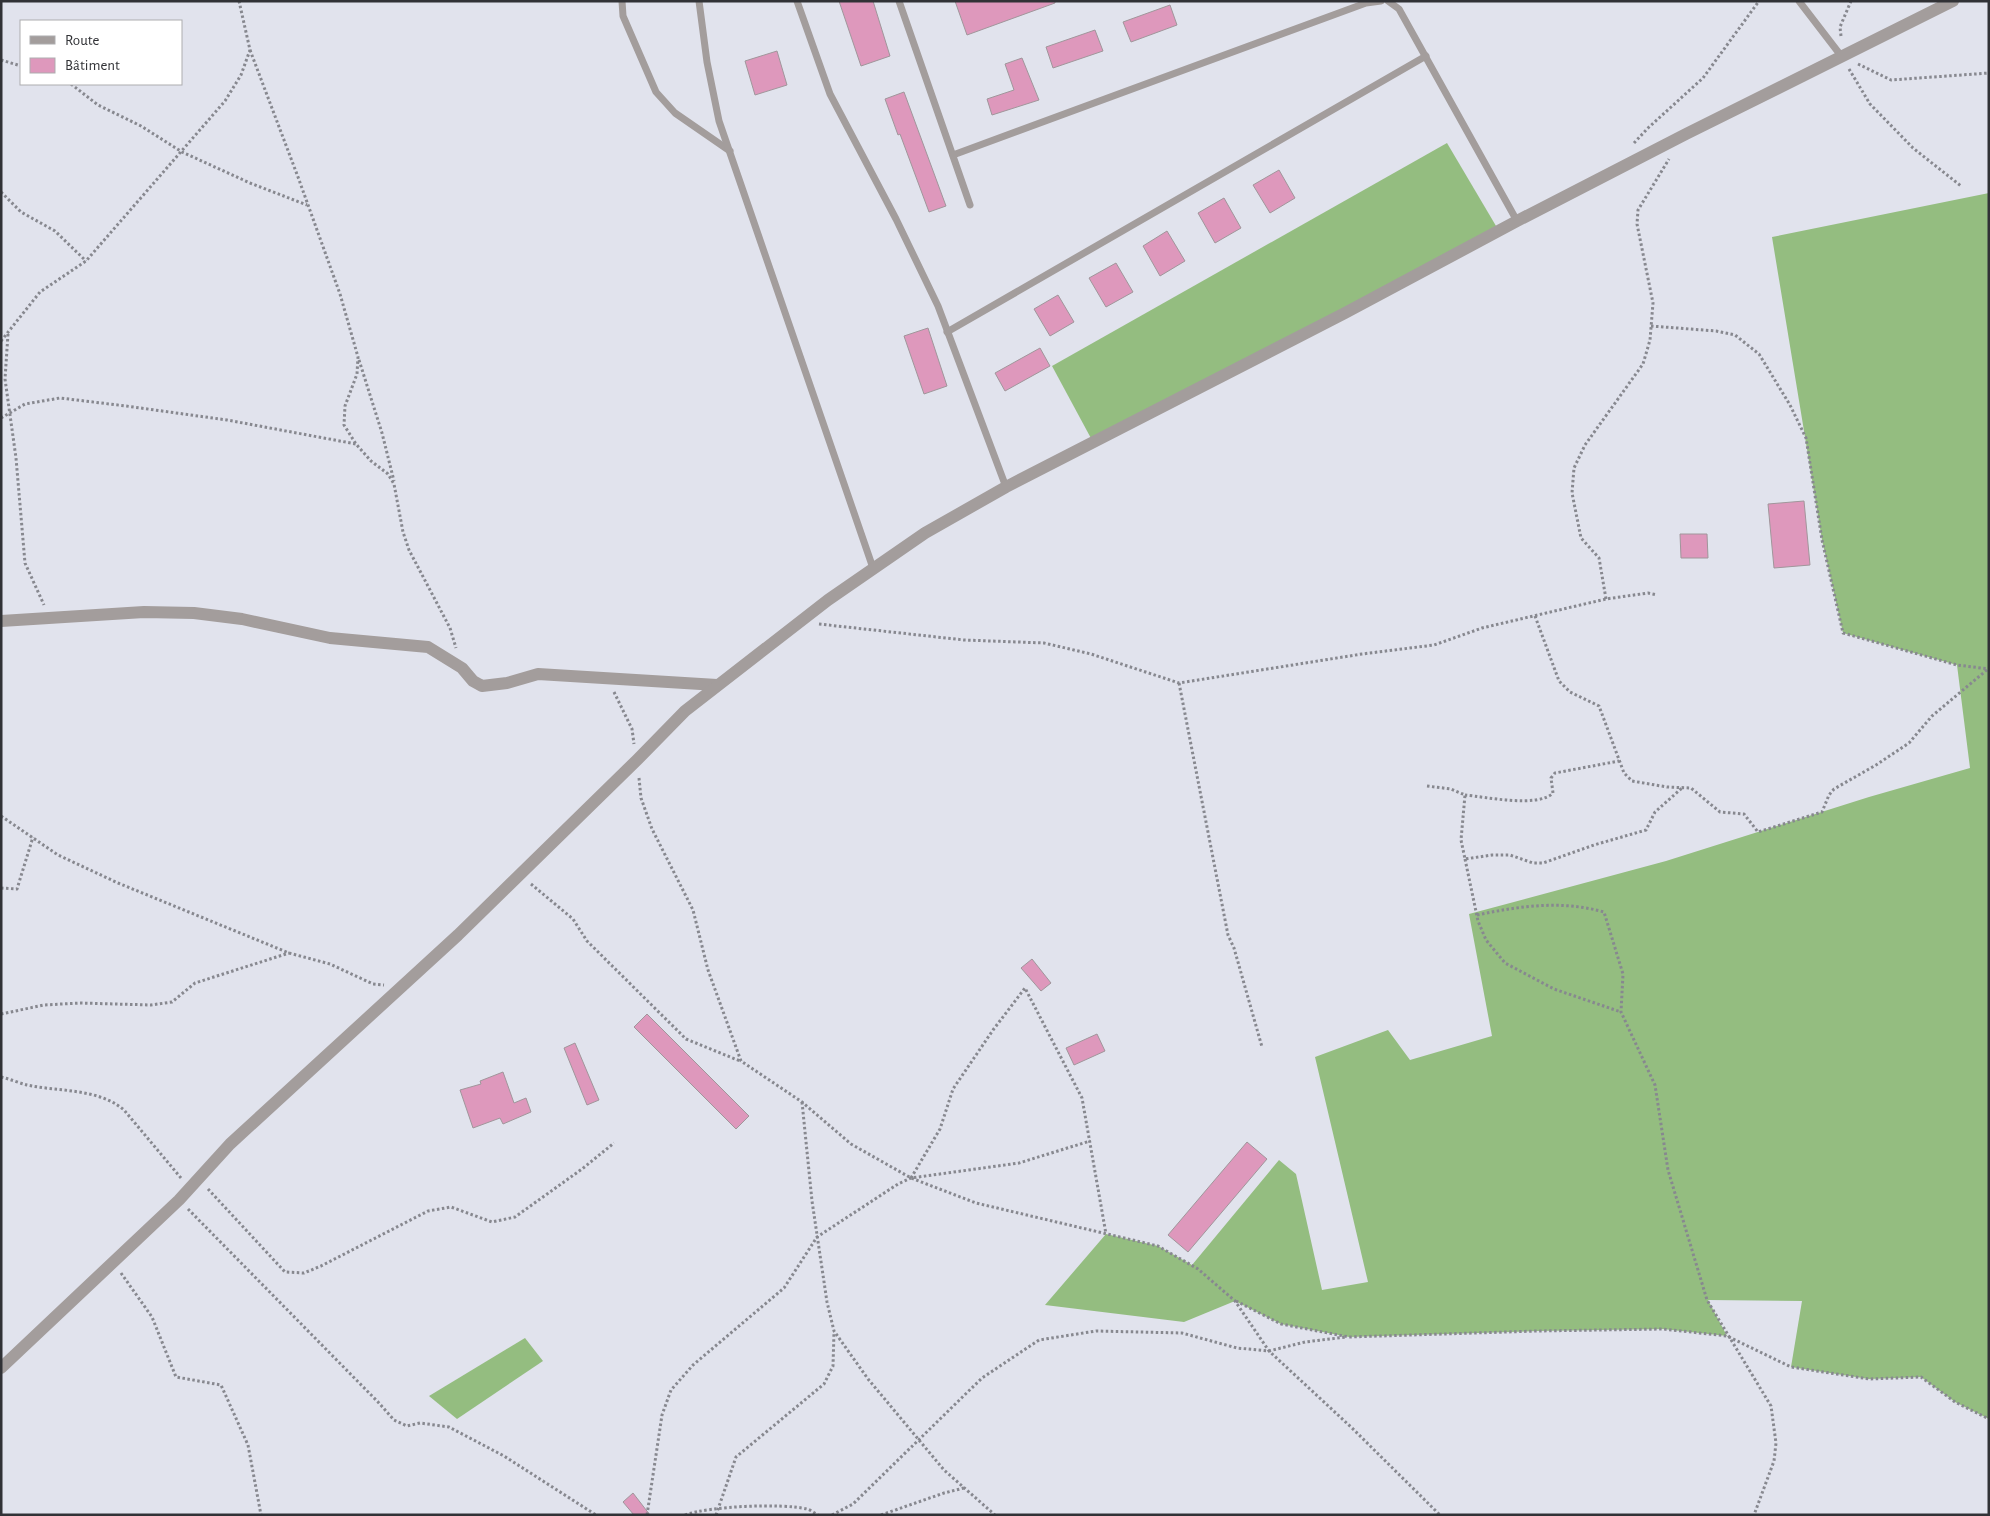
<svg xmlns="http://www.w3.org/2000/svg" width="1990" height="1516" font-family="'Alegreya Sans',sans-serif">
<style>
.forest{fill:#94bd80}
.building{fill:#de98bc;stroke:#a0969b}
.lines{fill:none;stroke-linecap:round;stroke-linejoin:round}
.path{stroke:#87888f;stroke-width:3;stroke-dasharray:2.5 2.5;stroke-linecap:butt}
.service{stroke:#a39d9c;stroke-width:7}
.minor{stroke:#a39d9c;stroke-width:12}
</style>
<rect width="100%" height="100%" fill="#e1e3ed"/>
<!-- forest -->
<g class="forest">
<path d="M1447,143L1499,231L1093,442L1052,366Z"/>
<path d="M1989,193V1419L1955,1402L1921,1377L1869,1379L1791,1367L1802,1301L1708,1300L1727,1336L1663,1329L1538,1331L1349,1337L1281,1324L1235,1301L1184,1322L1045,1305L1106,1234L1158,1246L1192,1265L1279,1160L1296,1174L1322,1290L1368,1282L1315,1057L1388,1030L1410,1060L1492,1036L1469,914L1666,861L1869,797L1970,768L1957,665L1843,633L1822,540L1772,237Z"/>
<path d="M525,1338L543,1361L457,1419L429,1396Z"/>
</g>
<!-- building -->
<g class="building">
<path d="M839,1H873L890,56L861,66Z"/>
<path d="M955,1H1055V3L967,35Z"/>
<path d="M1170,5L1177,25L1131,42L1123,22Z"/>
<path d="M1095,30L1103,51L1053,68L1046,47Z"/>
<path d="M777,51L787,85L755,95L745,61Z"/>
<path d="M1022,58L1039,100L992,115L987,99L1014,90L1005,64Z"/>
<path d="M904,92L946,206L929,212L900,134L898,135L885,99Z"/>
<path d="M1279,170L1295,198L1270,213L1253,185Z"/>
<path d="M1224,198L1241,228L1215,243L1198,213Z"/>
<path d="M1167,231L1185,261L1160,276L1143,246Z"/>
<path d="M1116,263L1133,292L1106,307L1089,278Z"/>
<path d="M1058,295L1074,322L1050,336L1034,309Z"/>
<path d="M928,328L947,386L924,394L904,336Z"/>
<path d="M1040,348L1050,366L1005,391L995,373Z"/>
<path d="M1804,501L1810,565L1774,568L1768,504Z"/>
<path d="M1680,534H1707L1708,558H1681Z"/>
<path d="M1032,959L1051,983L1041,991L1021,968Z"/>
<path d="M647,1014L749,1116L736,1129L634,1027Z"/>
<path d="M1097,1034L1105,1051L1074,1065L1066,1048Z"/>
<path d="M575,1043L599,1100L587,1105L564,1048Z"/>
<path d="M503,1072L514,1103L526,1098L531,1112L503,1124L500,1118L473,1128L460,1090L481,1084L480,1081Z"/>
<path d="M1247,1142L1267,1159L1188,1252L1168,1235Z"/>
<path d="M633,1493L650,1515H634L623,1502Z"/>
</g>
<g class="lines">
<!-- path -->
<g class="path">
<path d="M1841,36L1840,27L1851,1"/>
<path d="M250,50L298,177L340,294L358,357L357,374L345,406L344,425L356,444L371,461L388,474L394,484L403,532L409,550L450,628L456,648"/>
<path d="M1,60L21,66"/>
<path d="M1858,64L1891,80L1989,73"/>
<path d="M1849,69L1870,104L1913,148L1961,186"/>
<path d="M71,84L98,105L141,126L182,152L250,183L307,205"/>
<path d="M1634,143L1648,128L1703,78L1759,1"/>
<path d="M1,192L21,212L55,231L86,261"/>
<path d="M1651,326L1716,331L1735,335L1759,354L1790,405L1806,438L1822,540L1843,633L1957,665L1989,669"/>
<path d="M8,334L5,379L16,458L25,563L44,605"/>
<path d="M1,341L40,292L86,261L225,101L241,75L250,50L239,1"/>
<path d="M359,360L382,433L394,481"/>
<path d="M1,418L25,404L60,398L126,406L227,420L356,444"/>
<path d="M1606,599L1599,558L1581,538L1572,493L1574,468L1585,445L1643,364L1650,340L1653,303L1637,224L1638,210L1669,159"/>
<path d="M1535,616L1559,681L1570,692L1599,706L1624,773L1632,781L1667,787L1691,788L1720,812L1744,814L1758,832L1822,812L1829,795L1834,789L1876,765L1909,743L1932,716L1988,669"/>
<path d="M819,624L964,640L1044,643L1091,654L1179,683L1362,654L1434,645L1482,628L1606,599L1648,593L1657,595"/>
<path d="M1179,683L1228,935L1234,948L1262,1047"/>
<path d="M614,692L632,729L634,744"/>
<path d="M639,778L641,798L652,829L693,910L708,970L741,1061L802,1102L851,1144L911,1178L976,1203L1158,1246L1198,1269L1235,1301L1269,1351L1352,1428L1440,1515"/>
<path d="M1427,786L1451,789L1465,795L1461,840L1465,859L1492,855H1510L1533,863H1543L1594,845L1646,830L1655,812L1682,788"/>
<path d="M1465,795C1486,797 1538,808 1553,793L1551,778L1555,773L1619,761"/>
<path d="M1,816L58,855L118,883L289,953L330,964L373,984L384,985"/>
<path d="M1465,859L1478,921L1486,940L1505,963L1554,989L1621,1012"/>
<path d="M531,884L573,919L587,941L686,1039L740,1061"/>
<path d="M1,888L17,889L33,837"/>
<path d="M1477,915C1520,906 1561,900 1604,912L1623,974L1621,1012L1655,1085L1668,1170L1707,1300L1771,1406L1776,1443L1774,1461L1754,1515"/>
<path d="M1,1014L44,1005L80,1003L151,1005L172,1002L195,983L289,953"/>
<path d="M1,1077C10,1079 19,1083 27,1085C60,1092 98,1088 124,1110L181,1178"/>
<path d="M802,1102L812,1201L827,1302L834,1331L868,1379L944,1470L995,1515"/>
<path d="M911,1178L940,1129L953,1089L993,1030L1025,988L1082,1098L1106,1234"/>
<path d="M208,1189L285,1272L304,1273L321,1266L428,1211L451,1207L492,1222L515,1217L582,1169L614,1143"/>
<path d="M188,1209L378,1402L394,1420L407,1426L420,1423L449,1427L504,1456L596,1515"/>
<path d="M121,1273L152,1317L176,1377L221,1385L248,1445L261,1515"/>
<path d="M1236,1301L1281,1324L1349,1337L1538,1331L1663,1329L1727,1336L1791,1367L1869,1379L1921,1377L1955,1402L1989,1419"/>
<path d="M647,1515L662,1415L671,1390L693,1365L784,1288L817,1237L898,1184L911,1178L1019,1163L1090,1141"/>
<path d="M685,1515C710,1506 782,1503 807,1509C811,1510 814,1513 818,1515"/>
<path d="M716,1515L736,1457L824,1384L833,1366L834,1332"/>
<path d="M832,1515L853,1504L982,1378L1039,1340L1096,1331L1182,1333L1237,1348L1269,1351L1305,1342L1346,1337"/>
<path d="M881,1515L944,1493L964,1488"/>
</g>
<!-- service -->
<g class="service">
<path d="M622,1L623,16L656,92L675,113L730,151"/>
<path d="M699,1L707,62L719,121L873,568"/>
<path d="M797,1L830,94L896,219L938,306L1006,487"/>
<path d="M899,1L970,205"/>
<path d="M1388,1L1399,9L1517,221"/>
<path d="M1799,1L1842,57"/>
<path d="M953,155L1366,3L1381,1"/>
<path d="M947,332L1426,56"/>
</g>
<!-- minor -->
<g class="minor">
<path d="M1,621L144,612L194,613L242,619L330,638L428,647L462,668L473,681L482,686L507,683L538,674L717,685"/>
<path d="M1,1368L179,1200L230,1144L458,935L637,760L685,711L828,600L925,533L1006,487L1345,313L1517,221L1686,134L1953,1"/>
</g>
</g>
<!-- border -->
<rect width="1990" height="1516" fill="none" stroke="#313236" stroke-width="5"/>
<!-- legend -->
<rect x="20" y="20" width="162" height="65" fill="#ffffff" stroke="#adadaf"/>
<rect x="30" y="36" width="25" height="8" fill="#a39d9c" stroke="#adadaf"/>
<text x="65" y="45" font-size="15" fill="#313236">Route</text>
<rect x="30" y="58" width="25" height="15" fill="#de98bc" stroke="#adadaf"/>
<text x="65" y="70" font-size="15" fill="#313236">Bâtiment</text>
</svg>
